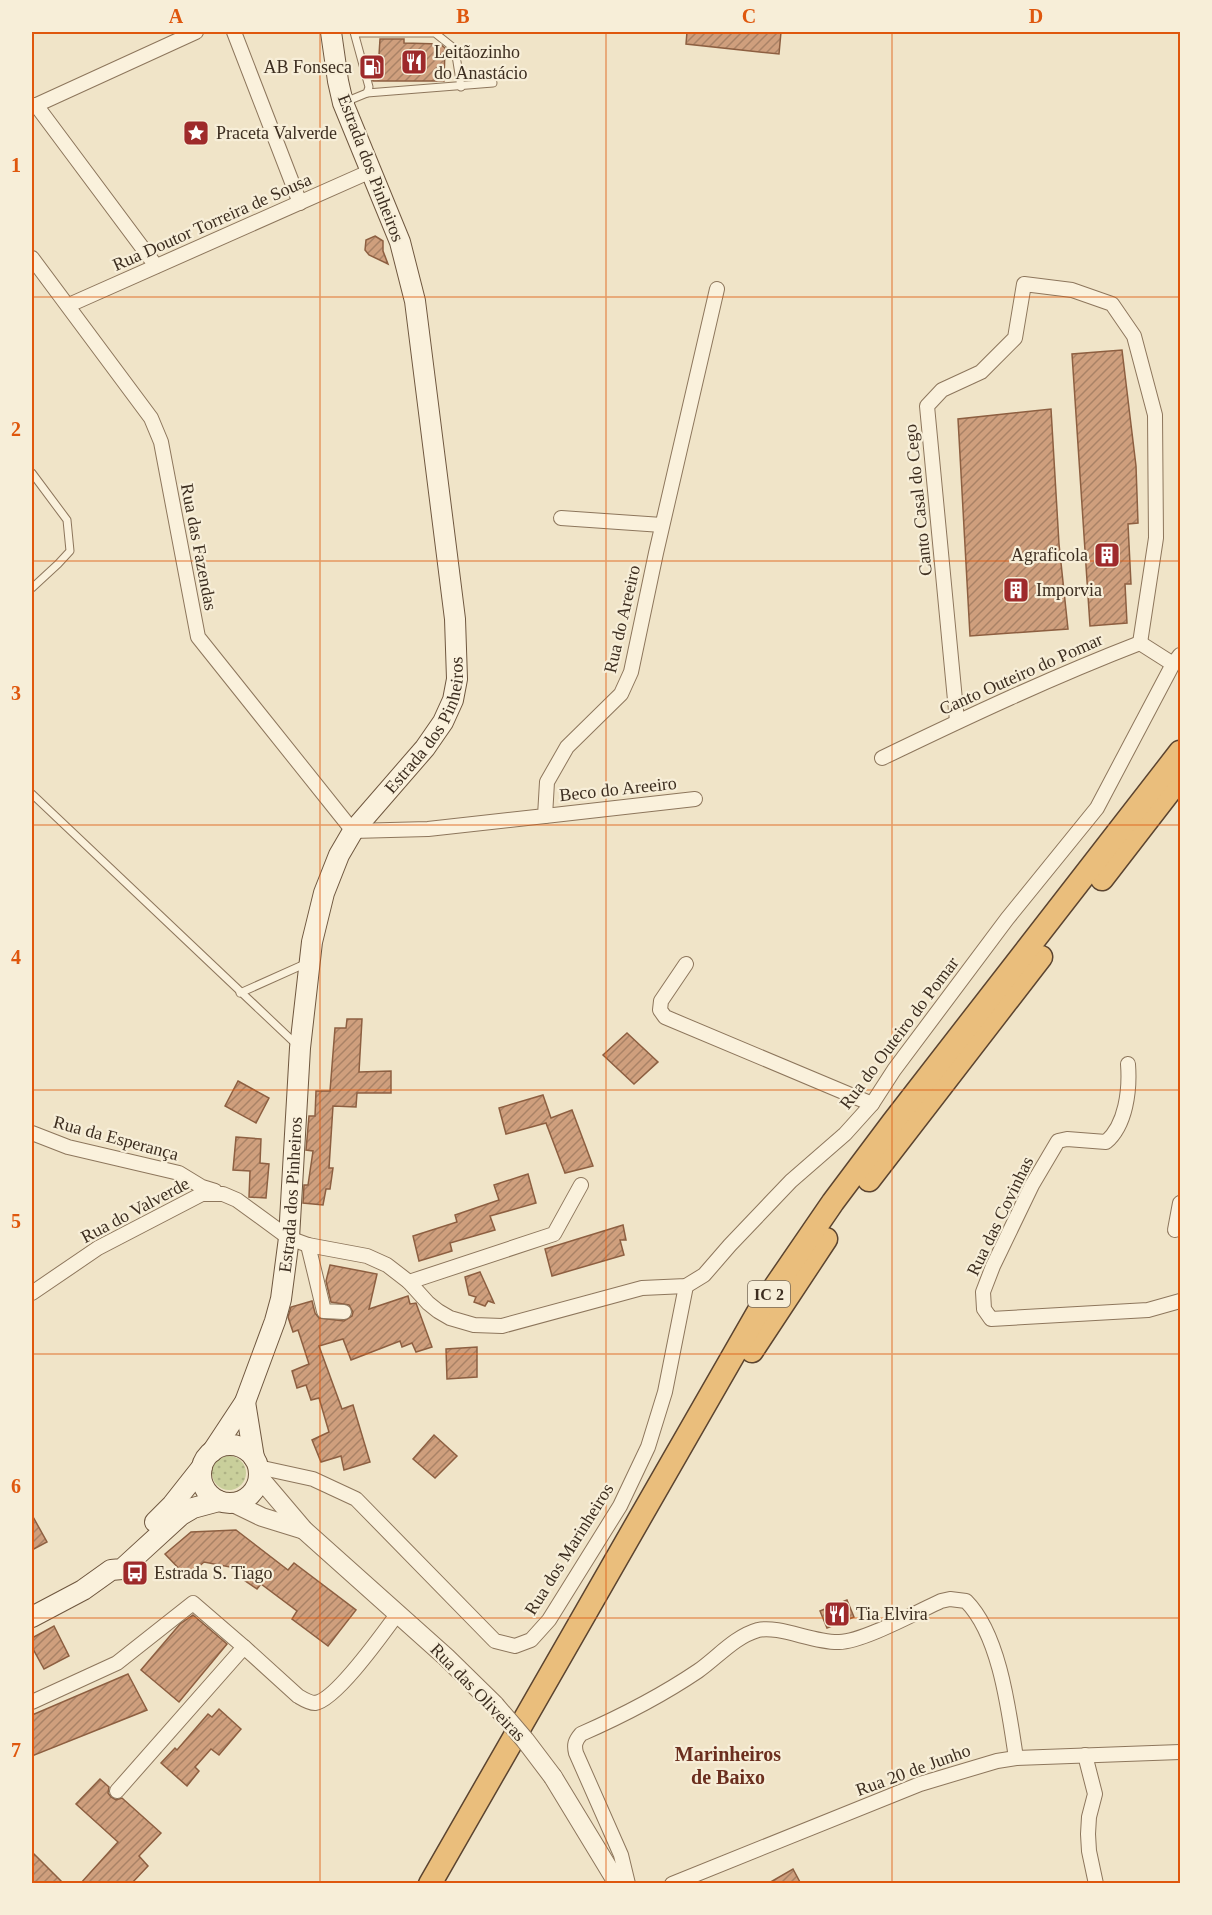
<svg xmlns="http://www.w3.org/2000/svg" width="1212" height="1915" font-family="'Times New Roman',serif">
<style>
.green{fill:url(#green-dots)}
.building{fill:url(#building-hatch);stroke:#8d5f41;stroke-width:1.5}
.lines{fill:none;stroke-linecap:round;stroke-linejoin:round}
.service-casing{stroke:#8d765c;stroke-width:9}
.minor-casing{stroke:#8d765c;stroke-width:16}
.tertiary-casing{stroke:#8d765c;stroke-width:20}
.secondary-casing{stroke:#6f573f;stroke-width:22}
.trunk-casing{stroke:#5b4430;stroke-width:25}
.service{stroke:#faf1dc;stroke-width:7}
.minor{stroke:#faf1dc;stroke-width:14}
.tertiary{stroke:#faf1dc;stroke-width:18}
.secondary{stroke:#faf1dc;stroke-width:20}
.trunk{stroke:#eabe7c;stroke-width:22}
.tertiary-bridge-casing{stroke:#8d765c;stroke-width:20;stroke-linecap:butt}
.tertiary-bridge{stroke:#faf1dc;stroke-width:18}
.grid{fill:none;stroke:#df570d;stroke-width:1.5;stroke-opacity:0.55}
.labels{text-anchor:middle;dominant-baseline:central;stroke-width:4.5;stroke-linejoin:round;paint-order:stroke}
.shield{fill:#f7eed8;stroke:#756857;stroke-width:1.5}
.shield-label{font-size:16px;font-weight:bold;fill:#3d2e20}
.poi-label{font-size:18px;fill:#3d2e20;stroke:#f7eed8;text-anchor:start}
.street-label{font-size:18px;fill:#3d2e20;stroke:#f7eed8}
.neighbourhood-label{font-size:20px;font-weight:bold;fill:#6b2e1e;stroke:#f7eed8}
.neatline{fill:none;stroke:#df570d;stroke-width:2}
.grid-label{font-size:20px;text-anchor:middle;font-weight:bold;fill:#df570d}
</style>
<defs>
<pattern id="green-dots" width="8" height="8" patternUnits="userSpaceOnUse" patternTransform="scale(1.5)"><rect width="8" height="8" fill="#c9cf9b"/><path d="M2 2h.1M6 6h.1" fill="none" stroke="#aeb285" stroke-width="1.8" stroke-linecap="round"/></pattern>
<pattern id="building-hatch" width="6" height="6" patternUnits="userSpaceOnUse" patternTransform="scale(1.5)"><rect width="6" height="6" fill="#cf9f7d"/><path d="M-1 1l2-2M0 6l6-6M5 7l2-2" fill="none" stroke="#a98266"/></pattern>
</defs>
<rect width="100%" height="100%" fill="#f0e4c8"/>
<!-- green -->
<circle class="green" cx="229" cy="1473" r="17"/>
<!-- building -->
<g class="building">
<path d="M687,32H781L779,54L686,44Z"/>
<path d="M380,39H404V43L440,44L445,48L444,81H373L367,58L379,55Z"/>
<path d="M375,236L383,241V251L388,264L369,255L365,250L366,240Z"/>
<path d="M1122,350L1136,466L1138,523L1128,524L1131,584H1125L1127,623L1090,626L1072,354Z"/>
<path d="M1051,409L1059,544L1068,629L970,636L958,419Z"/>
<path d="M347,1019H362L359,1072L391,1071V1093H357L356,1107L333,1106L329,1168H333L330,1189H326L323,1205L303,1203L304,1185H308L313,1151L306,1150L309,1116H315L316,1091H330L335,1028H346Z"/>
<path d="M627,1033L658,1062L634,1084L603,1055Z"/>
<path d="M238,1081L269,1098L256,1123L225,1106Z"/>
<path d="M543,1095L551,1118L572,1110L593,1166L565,1173L546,1123L506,1134L499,1108Z"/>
<path d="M236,1137L261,1139L260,1163L269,1164L266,1198L249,1197L250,1171L233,1170Z"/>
<path d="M528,1174L536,1203L490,1216L495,1230L450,1243L452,1251L419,1261L413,1236L457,1222L455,1215L499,1200L494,1185Z"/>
<path d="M623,1225L626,1240H620L624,1255L552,1276L545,1249Z"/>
<path d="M330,1265L377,1274L369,1309L408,1296L410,1304L416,1303L432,1347L416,1352L412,1343L402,1347L400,1341L351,1360L343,1339L319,1346L342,1409L353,1405L370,1462L344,1470L341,1456L321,1462L312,1440L329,1432L319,1398L311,1400L306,1385L297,1388L292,1371L309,1364L298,1330L293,1332L288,1317L291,1307L312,1301L315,1313L319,1318L344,1321L352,1316L353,1312L349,1305L331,1302L326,1281Z"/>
<path d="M480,1272L494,1303L488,1301L485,1306L474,1302L476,1297L469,1295L465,1277Z"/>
<path d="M477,1347V1377L447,1379L446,1349Z"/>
<path d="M434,1435L457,1456L435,1478L413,1459Z"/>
<path d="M32,1515L47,1542L32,1550Z"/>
<path d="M236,1530L288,1570L294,1563L356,1610L328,1646L292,1619L297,1611L261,1584L257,1589L241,1578L246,1570L204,1562L187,1577L165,1554L191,1532Z"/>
<path d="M847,1600L854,1617L827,1628L820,1611Z"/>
<path d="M193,1615L227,1644L179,1702L141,1670L180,1624Z"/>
<path d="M54,1626L69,1656L44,1669L32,1647V1638Z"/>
<path d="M128,1674L147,1710L32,1756V1715Z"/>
<path d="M219,1709L241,1729L219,1755L211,1749L195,1767L199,1771L187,1786L161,1763L175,1748L177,1750L208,1714L212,1717Z"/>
<path d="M100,1779L109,1787L108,1793L111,1797L116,1800L122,1798L161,1833L139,1856L148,1866L131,1884H80L118,1842L76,1804Z"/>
<path d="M32,1852L64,1884H32Z"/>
<path d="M793,1869L801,1884H767Z"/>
</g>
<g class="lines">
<defs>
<g id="service">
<path d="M356,33H435L455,49L461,87"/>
<path d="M367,93L493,83"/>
<path d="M345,102L367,93L369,87L354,32"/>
<path d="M32,473L67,520L70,551L58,564L32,588"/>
<path d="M32,794L298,1046"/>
<path d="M240,993L307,963"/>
</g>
<g id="minor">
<path d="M234,32L300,203"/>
<path d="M36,105L156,266"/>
<path d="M32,107L196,32"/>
<path d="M32,258L151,418L161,442L198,637L353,831L428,829L545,816L547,782L567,747L621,694L631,672L656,553L717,289"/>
<path d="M69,305L371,171"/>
<path d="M561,518L662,525"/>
<path d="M957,721L927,406L942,390L981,372L1015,338L1024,284L1072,290L1112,304L1134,336L1155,415L1156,538L1140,643"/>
<path d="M882,758C967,717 1052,677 1140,643L1173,664"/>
<path d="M545,816L695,799"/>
<path d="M686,964L661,1001L660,1010L665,1017L872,1104"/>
<path d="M1128,1064C1130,1090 1126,1125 1106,1142L1067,1139L1058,1141L1032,1185L993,1266L983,1292L984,1309L991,1319L1148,1310L1180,1301"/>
<path d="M32,1133L68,1147L179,1173L202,1187L215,1191"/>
<path d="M1175,1230L1180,1203"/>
<path d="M308,1245L324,1311L344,1312"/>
<path d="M409,1282L554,1234L581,1185"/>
<path d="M32,1293L98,1248L202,1194H223L237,1200L289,1238L308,1245L367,1256L387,1265L409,1282L428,1303L438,1311L450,1318L474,1325L502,1326L642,1288L686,1286L704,1275L730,1245L791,1181L845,1134L872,1104L894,1070L1007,919L1097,808L1173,664L1180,655"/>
<path d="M258,1467L313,1479L356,1499L495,1641L515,1646L531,1640L549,1620L620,1506L648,1447L665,1392L686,1286"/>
<path d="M32,1702L117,1663L193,1603L244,1647"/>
<path d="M1085,1755L1095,1794L1089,1817L1088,1834L1089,1851L1096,1884"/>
<path d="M117,1791L244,1647L298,1696C303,1699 309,1703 315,1703C336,1700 384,1632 398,1613"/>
<path d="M628,1884L621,1855L576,1753C574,1745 575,1741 581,1734C622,1716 661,1696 698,1671C718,1657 734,1637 758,1630C779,1625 814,1643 839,1642C862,1642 917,1612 941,1601L950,1599L966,1601C1000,1635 1009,1712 1016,1758"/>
<path d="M672,1884L920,1784L997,1761L1016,1758L1180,1752"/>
</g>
<g id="tertiary">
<path d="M259,1477L304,1530L446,1657L495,1705"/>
<path d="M233,1503L262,1517L304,1530"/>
<path d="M553,1777L618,1884"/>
</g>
<g id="secondary">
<path d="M245,1402L254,1458"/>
<circle cx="230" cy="1474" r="29"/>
<path id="s1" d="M212,1452L245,1402L275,1321L281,1299L289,1238L300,1048L312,942L324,893L339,855L353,831L425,748L443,722L453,700L457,679L455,619L415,301L400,242L343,103L338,81L331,32"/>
<path d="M155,1522L172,1505L202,1467"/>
<path d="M32,1617L83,1590L111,1570L122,1569L181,1515L193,1508L219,1501"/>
</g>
<g id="trunk">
<path d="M1102,879L1180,778"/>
<path d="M869,1180L1041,957"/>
<path d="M752,1351L826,1239"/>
<path d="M430,1884L761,1307L833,1202L893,1122L1180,752"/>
</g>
</defs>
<!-- service casing -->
<use href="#service" class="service-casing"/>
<!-- minor casing -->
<use href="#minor" class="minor-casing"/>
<!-- tertiary casing -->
<use href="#tertiary" class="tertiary-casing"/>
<!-- secondary casing -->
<use href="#secondary" class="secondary-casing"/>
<!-- trunk casing -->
<use href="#trunk" class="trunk-casing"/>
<!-- service -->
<use href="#service" class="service"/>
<!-- minor -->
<use href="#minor" class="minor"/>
<!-- tertiary -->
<use href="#tertiary" class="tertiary"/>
<!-- secondary -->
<use href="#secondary" class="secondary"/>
<!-- trunk -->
<use href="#trunk" class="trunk"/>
<defs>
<path id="tertiary-bridge" d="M495,1705L525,1740L553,1777"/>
</defs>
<!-- tertiary-bridge casing -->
<use href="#tertiary-bridge" class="tertiary-bridge-casing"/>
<!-- tertiary-bridge -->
<use href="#tertiary-bridge" class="tertiary-bridge"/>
</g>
<!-- grid -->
<path class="grid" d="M320,32V1884M606,32V1884M892,32V1884M32,297H1180M32,561H1180M32,825H1180M32,1090H1180M32,1354H1180M32,1618H1180"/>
<!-- icons -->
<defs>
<symbol id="restaurant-square" viewBox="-11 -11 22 22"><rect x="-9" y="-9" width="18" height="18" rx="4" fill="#9e2a2b" stroke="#f7eed8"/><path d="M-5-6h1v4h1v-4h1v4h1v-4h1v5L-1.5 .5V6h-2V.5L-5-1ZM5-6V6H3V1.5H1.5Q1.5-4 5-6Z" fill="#fff"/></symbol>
<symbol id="fuel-square" viewBox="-11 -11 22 22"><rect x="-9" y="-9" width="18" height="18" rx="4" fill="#9e2a2b" stroke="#f7eed8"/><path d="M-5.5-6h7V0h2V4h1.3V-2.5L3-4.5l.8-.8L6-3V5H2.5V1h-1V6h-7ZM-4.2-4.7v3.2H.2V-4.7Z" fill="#fff"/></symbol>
<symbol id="sight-square" viewBox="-11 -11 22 22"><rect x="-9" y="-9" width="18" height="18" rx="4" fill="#9e2a2b" stroke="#f7eed8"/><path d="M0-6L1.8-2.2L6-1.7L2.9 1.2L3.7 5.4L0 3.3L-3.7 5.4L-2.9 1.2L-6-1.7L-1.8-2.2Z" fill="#fff"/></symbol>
<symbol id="building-square" viewBox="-11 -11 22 22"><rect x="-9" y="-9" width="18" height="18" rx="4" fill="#9e2a2b" stroke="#f7eed8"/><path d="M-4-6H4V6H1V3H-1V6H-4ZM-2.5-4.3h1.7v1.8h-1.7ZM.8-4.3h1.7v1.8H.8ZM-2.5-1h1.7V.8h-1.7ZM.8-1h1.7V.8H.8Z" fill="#fff"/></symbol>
<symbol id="bus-square" viewBox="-11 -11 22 22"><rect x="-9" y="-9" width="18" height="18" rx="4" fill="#9e2a2b" stroke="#f7eed8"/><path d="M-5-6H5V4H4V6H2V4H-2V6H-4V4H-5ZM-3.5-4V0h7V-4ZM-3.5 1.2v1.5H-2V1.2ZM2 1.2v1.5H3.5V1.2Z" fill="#fff"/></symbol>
</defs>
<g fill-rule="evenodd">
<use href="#restaurant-square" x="399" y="47" width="30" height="30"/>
<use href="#fuel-square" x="357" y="52" width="30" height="30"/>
<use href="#sight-square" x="181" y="118" width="30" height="30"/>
<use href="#building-square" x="1092" y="540" width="30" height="30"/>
<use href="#building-square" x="1001" y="575" width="30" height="30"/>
<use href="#bus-square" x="120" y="1558" width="30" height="30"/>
<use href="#restaurant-square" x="822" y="1599" width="30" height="30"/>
</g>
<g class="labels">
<!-- shield labels -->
<rect class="shield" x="748" y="1281" width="42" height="26" rx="4.5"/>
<g class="shield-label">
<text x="769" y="1294">IC 2</text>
</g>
<!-- poi labels -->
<g class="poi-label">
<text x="434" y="52">Leitãozinho<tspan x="434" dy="21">do Anastácio</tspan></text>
<text x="352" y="67" text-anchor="end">AB Fonseca</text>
<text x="216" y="133">Praceta Valverde</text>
<text x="1088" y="555" text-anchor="end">Agraficola</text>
<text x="1036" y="590">Imporvia</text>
<text x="154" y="1573">Estrada S. Tiago</text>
<text x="856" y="1614">Tia Elvira</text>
</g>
<!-- street labels -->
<g class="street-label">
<text transform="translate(371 168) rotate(69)">Estrada dos Pinheiros</text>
<text transform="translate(212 222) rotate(-24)">Rua Doutor Torreira de Sousa</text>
<text transform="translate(918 500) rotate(-96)">Canto Casal do Cego</text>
<text transform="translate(199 547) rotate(79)">Rua das Fazendas</text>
<text transform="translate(622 619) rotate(-77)">Rua do Areeiro</text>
<text transform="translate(1021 674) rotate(-24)">Canto Outeiro do Pomar</text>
<text stroke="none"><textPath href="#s1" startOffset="778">Estrada dos Pinheiros</textPath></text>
<text transform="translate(618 789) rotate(-6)">Beco do Areeiro</text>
<text transform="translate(899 1033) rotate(-53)">Rua do Outeiro do Pomar</text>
<text transform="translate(116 1138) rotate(15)">Rua da Esperança</text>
<text stroke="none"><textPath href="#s1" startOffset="274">Estrada dos Pinheiros</textPath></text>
<text transform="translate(135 1210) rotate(-28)">Rua do Valverde</text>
<text transform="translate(1000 1216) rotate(-64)">Rua das Covinhas</text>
<text transform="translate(569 1549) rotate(-58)">Rua dos Marinheiros</text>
<text transform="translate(478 1692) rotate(46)">Rua das Oliveiras</text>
<text transform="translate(913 1770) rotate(-20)">Rua 20 de Junho</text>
</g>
<!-- neighbourhood labels -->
<g class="neighbourhood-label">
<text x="728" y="1754">Marinheiros<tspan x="728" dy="23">de Baixo</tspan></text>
</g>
</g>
<!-- border -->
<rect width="1212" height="1915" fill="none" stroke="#f7eed8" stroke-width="66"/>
<rect x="33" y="33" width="1146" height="1849" class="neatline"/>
<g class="grid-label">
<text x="176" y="23">A</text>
<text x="463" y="23">B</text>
<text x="749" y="23">C</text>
<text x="1036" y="23">D</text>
<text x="16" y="172">1</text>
<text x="16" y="436">2</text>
<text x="16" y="700">3</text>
<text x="16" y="964">4</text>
<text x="16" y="1228">5</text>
<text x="16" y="1493">6</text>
<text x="16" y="1757">7</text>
</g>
</svg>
